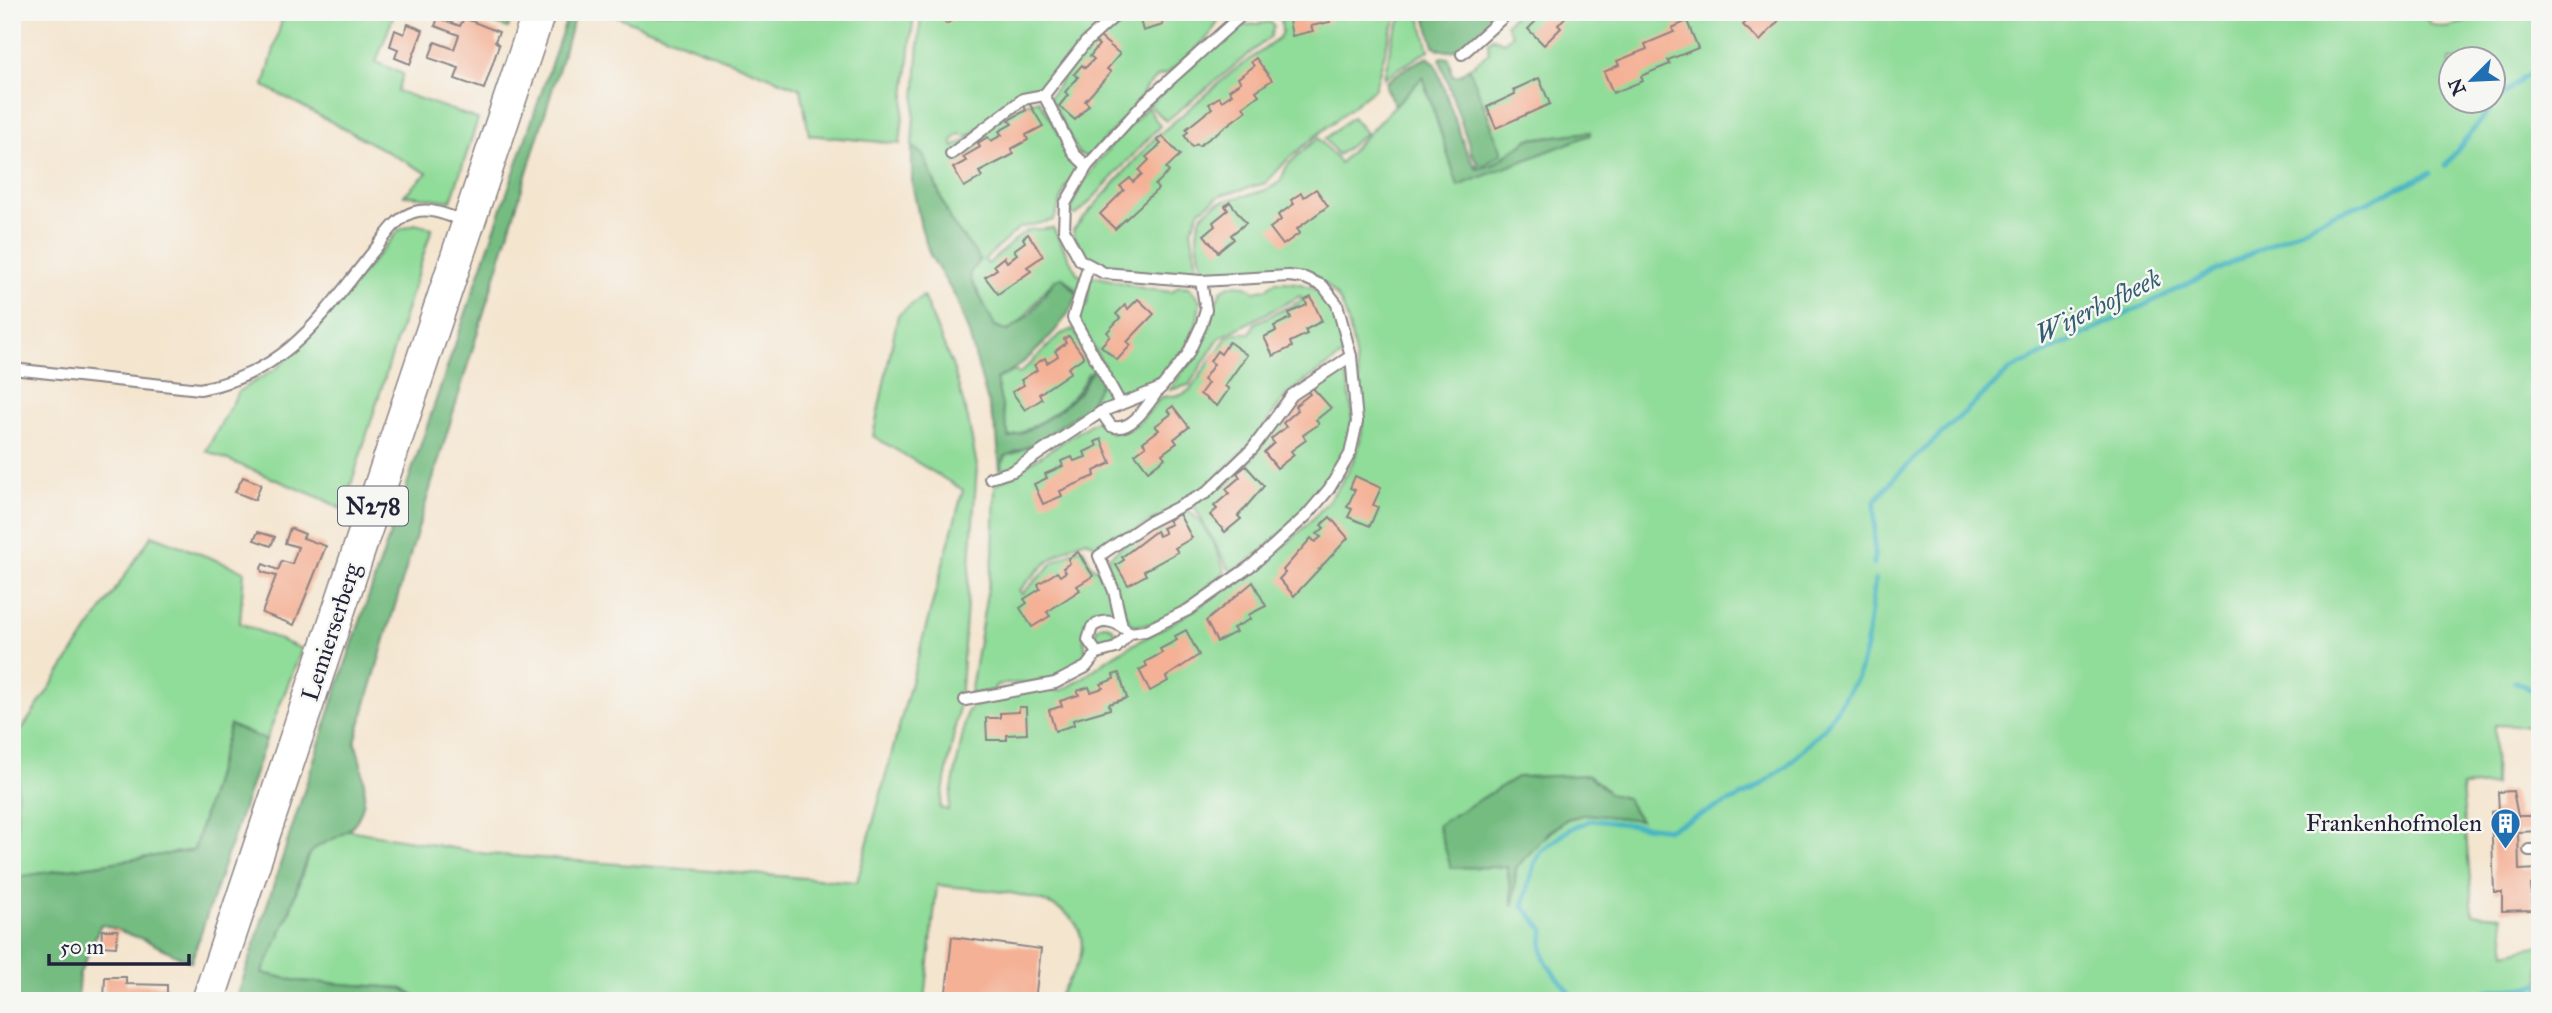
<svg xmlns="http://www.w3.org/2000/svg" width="2552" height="1013" font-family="'IM FELL Great Primer',serif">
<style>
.green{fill:#90dc99;stroke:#597f6a;stroke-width:2;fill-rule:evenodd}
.forest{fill:#74bc81;stroke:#4b6f5e;stroke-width:2}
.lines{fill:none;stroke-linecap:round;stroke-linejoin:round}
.stream{stroke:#47b5c2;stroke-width:5}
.building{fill:#f4b195}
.service-casing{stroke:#8b8485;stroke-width:14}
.primary-casing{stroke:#8b8485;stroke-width:35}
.service{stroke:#fff;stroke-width:10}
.primary{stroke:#fff;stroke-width:32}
.labels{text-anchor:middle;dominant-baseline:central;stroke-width:5;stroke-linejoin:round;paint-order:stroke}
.shield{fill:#f6f6f2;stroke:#626272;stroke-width:2}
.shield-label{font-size:23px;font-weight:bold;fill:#22223b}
.street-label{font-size:24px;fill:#22223b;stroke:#f6f6f2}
.poi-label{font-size:24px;fill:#22223b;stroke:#f6f6f2;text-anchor:end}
.water-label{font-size:26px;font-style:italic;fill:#315d71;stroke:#f6f6f2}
</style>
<rect width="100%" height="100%" fill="#f6f6f2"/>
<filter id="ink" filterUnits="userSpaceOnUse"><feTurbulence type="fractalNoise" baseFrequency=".0143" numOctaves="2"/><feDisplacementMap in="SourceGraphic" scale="14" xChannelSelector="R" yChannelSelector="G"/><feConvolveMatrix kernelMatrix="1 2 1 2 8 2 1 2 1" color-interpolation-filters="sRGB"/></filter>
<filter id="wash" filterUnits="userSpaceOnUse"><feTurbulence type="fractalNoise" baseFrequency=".00686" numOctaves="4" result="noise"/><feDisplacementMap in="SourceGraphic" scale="28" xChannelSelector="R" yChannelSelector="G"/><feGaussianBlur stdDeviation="1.57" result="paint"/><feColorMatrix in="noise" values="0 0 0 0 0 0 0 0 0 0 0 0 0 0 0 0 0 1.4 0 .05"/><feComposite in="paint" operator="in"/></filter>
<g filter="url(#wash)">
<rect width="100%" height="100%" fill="#f4e5cf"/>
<!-- green -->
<g class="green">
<path d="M284,12H395L376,62L403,74L397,91L478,119L451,201L404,195L427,173L264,86Z"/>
<path d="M463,12H513L508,28Z"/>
<path d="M606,12H914L900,144L809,135L801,89Z"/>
<path d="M921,12H1116L1048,84L1024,95L968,136L959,134L952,141L954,147L1021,105L1039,100L1079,168L1066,187L1054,220L1019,228L984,260L988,264L1020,235L1029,230L1053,228L1078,275L1082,276L1078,294L1072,285L1062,277C1041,286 1030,318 1008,331L995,326L971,279L970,273L979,260L977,255L951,222L924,156L912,146Z"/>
<path d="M1127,12H1236L1220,17L1211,34L1196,49L1168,73L1159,76L1146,87L1138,103L1089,157L1079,154L1049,98L1078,56L1103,31L1108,35L1129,19Z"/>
<path d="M1286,12H1400L1391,30L1375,88L1288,159L1266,183L1221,195L1200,210L1191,230L1197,267L1195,276C1156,274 1081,283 1073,230L1078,224L1155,138L1232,72L1278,39L1282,32L1281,19Z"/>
<path d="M1405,12H1419L1429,50L1384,78L1393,35Z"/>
<path d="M1517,12H2413L2430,21L2429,24L2447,28L2471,20L2483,12H2540V727L2495,725L2494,785L2462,787L2473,914L2502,916L2506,953L2540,945V1001H1057C1063,986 1075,973 1080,958C1098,888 978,891 937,885L925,1001H550L502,997L497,1001H424L401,988L298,981L262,973L288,917L307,859L315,846L348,830L487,854L857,882L963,490L873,436L898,315L923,296L953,367L968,419L977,466L960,701L940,808L948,810L967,712C979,698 1027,691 1047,690C1053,690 1055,692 1062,690C1085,680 1101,661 1123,650C1199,610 1343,527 1361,436C1366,411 1353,334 1344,310C1323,255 1255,273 1208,276C1201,268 1200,256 1198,245C1189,187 1254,205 1279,182C1284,178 1283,170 1289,164C1298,154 1308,147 1318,138L1340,163L1422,77L1458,185L1589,132L1529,139L1489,167L1476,168L1478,162L1502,153L1469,68L1489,53L1488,42L1493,38L1504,42L1512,35L1506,24ZM2450,60H2492V102H2450ZM1589,775L1610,794L1626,798L1639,819L1587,814L1567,819L1531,849L1516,868L1513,905L1507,867Z"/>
<path d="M1270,22L1274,26L1270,37L1166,121L1149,105L1234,27Z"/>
<path d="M1147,107L1160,126L1084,208L1076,215L1071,214C1076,177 1123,134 1147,107Z"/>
<path d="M1352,117L1366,133L1338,155L1325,139Z"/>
<path d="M415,224L432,228L343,510L323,499L206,451L239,391L277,368L299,348L399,230Z"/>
<path d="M1095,276L1146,289L1172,292L1179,286L1189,287L1200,300C1199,328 1182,365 1159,382C1150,388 1138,392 1128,396L1116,389L1079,321L1080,309L1087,305L1090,279Z"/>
<path d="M1275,282C1325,280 1343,306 1343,355L1287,394L1254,440L1203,492L1108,546L1099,547L1086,540C1058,550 1039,568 1019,591L1022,594L1054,562L1079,548H1083L1091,566L1102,571L1118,618C1104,615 1083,619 1084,637C1084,643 1086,648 1086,654C1068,688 1026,680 996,685L993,691L970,694L993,557L995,485L1097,420L1110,432C1134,436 1147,413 1161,397L1181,395L1190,390L1227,337L1236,333H1250L1255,323L1303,300L1300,296L1219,338L1189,385L1170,390L1193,355L1221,291C1233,282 1243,282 1254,291L1266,289Z"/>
<path d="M1073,329L1112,393L1109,403L1089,414L1007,472L1000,470L1005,455L1016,453L1088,407L1102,381L1088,373C1074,405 1040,424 1009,439L996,379L1015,371L1019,374L1061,334Z"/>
<path d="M1345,365C1348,386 1355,413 1351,435C1341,486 1277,541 1236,570L1229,569L1193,504L1245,461L1250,463C1256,456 1257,452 1261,444C1269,425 1296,397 1312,383L1317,389C1330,382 1333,372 1345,365Z"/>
<path d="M1183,508C1202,516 1219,552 1225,572C1201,589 1164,633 1130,624L1107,565L1109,557L1140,532Z"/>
<path d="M152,535L244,571L240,623L302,649L266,740L230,726L194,850L16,877L12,1001V877L16,876L18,735Z"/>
<circle cx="1105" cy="635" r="10"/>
</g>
<!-- forest -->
<g class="forest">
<path d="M569,12H576C502,256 425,498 355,742C364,771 375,812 344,833C329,843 314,843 306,861C298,879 295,900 287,918C280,937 271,955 262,973L298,981L401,988L424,1001H236L338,686Z"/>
<path d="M1424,12H1499C1483,28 1458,64 1434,46Z"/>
<path d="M1428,57L1435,63L1465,148L1477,169L1493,165L1529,139L1590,132V135L1458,186L1423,77L1395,105L1386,89V82L1407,67Z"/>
<path d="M1441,57L1449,58L1452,75L1458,76L1469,68L1502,153L1485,165L1479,164L1472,154L1440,60Z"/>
<path d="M912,146L924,156L951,222L977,255L980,260L970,273L971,279L995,326L1008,331L1030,314L1055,280L1062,277L1078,294C1066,325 1026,366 996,379L1009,438C1033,429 1061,412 1079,392C1087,383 1086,374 1098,366L1102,381L1088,407L1030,446L1005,456L1000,470L997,435L969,334L956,298L930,255L921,227L912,183Z"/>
<path d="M230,725L266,740L191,962L145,940L101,924L79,975L77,1001H13L16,877L194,850Z"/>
<path d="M1589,775L1610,794L1626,798L1640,820L1587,814L1567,819L1550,831L1516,868L1513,907L1507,867L1451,868L1438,825L1517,777Z"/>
</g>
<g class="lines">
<!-- stream -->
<g class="stream">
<path d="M2445,166L2495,102L2523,78L2540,70"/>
<path d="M1874,564L1875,501L1898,474L2010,370L2333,214L2363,204L2430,173"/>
<path d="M2514,681L2540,694"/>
<path d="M1576,1001C1557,973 1536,965 1544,930L1523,906L1534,864L1542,850L1570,829L1591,820L1669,829L1751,792L1788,765L1825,727L1858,677L1866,648L1875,580"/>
<path d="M2471,1001C2489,979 2519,996 2540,983"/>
</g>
</g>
<g id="blocks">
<!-- building -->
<g class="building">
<path d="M939,12H967L946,24Z"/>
<path d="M1138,12H1187V13L1161,20L1163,25L1143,31Z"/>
<path d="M1299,12H1328L1330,22L1311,26L1313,31L1292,36L1288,15Z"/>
<path d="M1536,12H1570L1558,25L1561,28L1544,45L1528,29L1540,17Z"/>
<path d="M1755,12H1777L1782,17L1760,41L1743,25Z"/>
<path d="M438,18L460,26L464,18L499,32L495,41L499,45L484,89L455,79L459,68L429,58L435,42L454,49L459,35L435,26Z"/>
<path d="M1687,21L1698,48L1668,60L1670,64L1641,76L1643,81L1613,93L1604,72L1619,65L1617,61L1647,49L1645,44L1674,32L1672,28Z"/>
<path d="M408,24L423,30L410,64L395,58L398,49L390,46L395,30L404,34Z"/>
<path d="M1100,37L1120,54L1107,69L1111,72L1085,101L1089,105L1075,120L1059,106L1068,95L1065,92L1078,77L1074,74L1082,65L1085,68L1094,59L1090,56L1099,45L1095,42Z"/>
<path d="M1256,58L1272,80L1256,91L1259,95L1243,107L1246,111L1199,146L1197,144L1192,147L1184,135L1188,132L1186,129L1212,108L1209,104L1219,97L1222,101L1232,94L1229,90L1241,82L1238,78L1254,66L1251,62Z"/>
<path d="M1539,78L1550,104L1496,128L1487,107L1515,94L1513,90Z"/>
<path d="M1029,103L1043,126L1026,135L1028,140L1011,149L1014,154L979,172L982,177L964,187L953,168L966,161L963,157L980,147L978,143L988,137L991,141L1002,135L999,131L1012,124L1009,120L1026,110L1024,106Z"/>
<path d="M1162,136L1180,155L1166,168L1169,172L1155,185L1158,189L1115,229L1100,214L1124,190L1120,186L1130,178L1133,182L1142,174L1139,170L1149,160L1146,157L1161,144L1157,140Z"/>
<path d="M1316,189L1328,206L1297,229L1300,233L1283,245L1270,228L1281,220L1278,215L1294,204L1291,200L1301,193L1304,197Z"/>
<path d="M1230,202L1246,223L1231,235L1234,239L1218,252L1204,235L1215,226L1213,222L1228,210L1225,206Z"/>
<path d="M1028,234L1043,256L1027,267L1031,271L998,294L985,277L997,269L994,265L1004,257L1007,262L1017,254L1014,250L1025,242L1023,238Z"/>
<path d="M1311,297L1322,321L1305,330L1307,334L1290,342L1292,347L1273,356L1264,337L1276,331L1274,326L1291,318L1289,313L1307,305L1305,300Z"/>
<path d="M1138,299L1154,314L1127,342L1131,345L1117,360L1101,346L1110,336L1107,332L1120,318L1116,314L1125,305L1128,309Z"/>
<path d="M1069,336L1084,357L1068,368L1071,372L1039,394L1042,399L1025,410L1012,392L1024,385L1021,380L1037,370L1034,365L1045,358L1047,363L1058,356L1055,351L1066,343L1064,339Z"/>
<path d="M1229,342L1247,355L1225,386L1229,389L1217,406L1200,394L1208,383L1203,380L1214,364L1210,361L1217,351L1221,354Z"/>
<path d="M1311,386L1331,408L1316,420L1319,424L1303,435L1306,440L1291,451L1294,455L1277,468L1264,452L1274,443L1271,439L1286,427L1283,423L1298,410L1295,406L1310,394L1306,390Z"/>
<path d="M1173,406L1189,427L1174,439L1177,443L1162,454L1165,458L1148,471L1135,454L1146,446L1143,442L1159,430L1155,426L1171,414L1168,410Z"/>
<path d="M1101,439L1111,463L1094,471L1095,476L1060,491L1062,496L1043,504L1034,484L1047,478L1045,474L1063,466L1061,461L1072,457L1074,461L1086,457L1084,452L1097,446L1095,442Z"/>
<path d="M1246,466L1264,486L1238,516L1241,519L1225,532L1210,515L1217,509L1214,506L1229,493L1226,489L1240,477L1237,473Z"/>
<path d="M1355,476L1381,488L1373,505L1378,507L1370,526L1348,517L1352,509L1347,507L1355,490L1350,488Z"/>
<path d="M243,477L261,484L255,500L235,492Z"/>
<path d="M1179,514L1192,538L1175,548L1178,552L1144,571L1146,575L1128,585L1116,565L1124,560L1122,557L1156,531L1159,536L1165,533L1162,528L1171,524L1168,520Z"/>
<path d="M1330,517L1348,538L1294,596L1279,579L1285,573L1283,570L1311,538L1315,542L1321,537L1317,534L1324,528L1321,525Z"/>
<path d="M290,528L305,534L303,538L326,546L294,625L262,613L276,576L262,572L261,568L263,564L278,570L282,561L292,564L298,547L285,543Z"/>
<path d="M258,532L275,537L271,546L254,540Z"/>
<path d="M1078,552L1093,576L1077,586L1080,590L1047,612L1050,616L1032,627L1020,608L1027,603L1024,599L1040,589L1038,584L1046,579L1057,572L1060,576L1066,572L1063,568L1070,563L1068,559Z"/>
<path d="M1253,582L1266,606L1248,615L1251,619L1233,628L1236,632L1217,642L1206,621Z"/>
<path d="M1186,630L1199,655L1166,677L1168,681L1150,691L1139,670L1147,666L1145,662L1162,653L1160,649L1177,640L1175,636Z"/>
<path d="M1119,673L1127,698L1109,704L1110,709L1073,720L1074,725L1055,731L1049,710L1062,706L1060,701L1079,695L1077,691L1089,687L1091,692L1103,688L1101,684L1114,679L1113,675Z"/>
<path d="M1019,707H1026L1027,734L1007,735V740H987L986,718H1000V713L1019,712Z"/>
<path d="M2513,791L2518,816H2540V831L2518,832L2519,870L2540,869V884L2531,885L2533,910L2502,911V892H2494L2491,812L2499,810L2498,792Z"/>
<path d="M102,930H118L116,947L101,946Z"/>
<path d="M952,937L1041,949L1035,1001H945Z"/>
<path d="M105,977H126V984L167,985V1001H104Z"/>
</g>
</g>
</g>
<g filter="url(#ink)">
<use href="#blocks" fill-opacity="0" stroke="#8b8485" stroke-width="2"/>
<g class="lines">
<defs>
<g id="service">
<path d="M1462,54L1509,12"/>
<path d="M951,154L1023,99L1044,95"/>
<path d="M1087,166L1074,154L1044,95L1085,43L1119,12"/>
<path d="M1088,267L1073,318L1120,403"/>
<path d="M12,369L200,389C286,374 321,317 372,253C384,239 396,217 414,212C432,207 449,216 466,222"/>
<path d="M1101,412L1111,426C1132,434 1149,402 1160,388"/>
<path d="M990,478L1013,471L1101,412L1161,388L1188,354L1201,326L1206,310L1201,281"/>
<path d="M1122,627L1114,591L1099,556L1149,522L1206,493L1253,448L1292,395L1351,356"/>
<path d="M1097,653L1088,640L1092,627C1104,618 1114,621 1125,629"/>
<path d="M965,700L1055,683L1086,667L1097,653L1116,648L1130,633L1145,631L1188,610L1252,565L1307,515L1329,489L1350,454L1357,422L1351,356L1337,304L1323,286L1305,278L1289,276L1201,281L1104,273L1080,260L1064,230L1065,204L1087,166L1145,102L1245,12"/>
<path d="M2529,850H2540"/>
</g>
<path id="primary" d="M208,1001L539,12"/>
</defs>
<!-- service casing -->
<use href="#service" class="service-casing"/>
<!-- primary casing -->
<use href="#primary" class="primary-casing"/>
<!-- service -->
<use href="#service" class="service"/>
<!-- primary -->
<use href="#primary" class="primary"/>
</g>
</g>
<!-- icons -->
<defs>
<symbol id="building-pin" viewBox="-11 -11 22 30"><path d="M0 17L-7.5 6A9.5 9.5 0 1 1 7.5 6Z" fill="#1f6fb2" stroke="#f6f6f2"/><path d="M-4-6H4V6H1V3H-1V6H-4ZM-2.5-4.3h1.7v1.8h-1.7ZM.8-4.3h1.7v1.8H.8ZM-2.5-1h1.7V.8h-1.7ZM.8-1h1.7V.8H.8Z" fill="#fff"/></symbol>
</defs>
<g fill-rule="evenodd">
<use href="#building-pin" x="2488" y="806" width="35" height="47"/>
</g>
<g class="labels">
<!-- shield labels -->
<rect class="shield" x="338" y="486.5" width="70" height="39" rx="5"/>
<g class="shield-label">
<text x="373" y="506">N278</text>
</g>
<!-- street labels -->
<g class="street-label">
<text transform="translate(331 632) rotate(-72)">Lemierserberg</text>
</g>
<!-- poi labels -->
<g class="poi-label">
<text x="2482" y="823">Frankenhofmolen</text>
</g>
<!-- water labels -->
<g class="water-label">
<text transform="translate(2098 306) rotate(-26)">Wijerhofbeek</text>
</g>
</g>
<!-- margin -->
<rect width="2552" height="1013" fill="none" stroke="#f6f6f2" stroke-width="42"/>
<!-- north arrow -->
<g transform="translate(2472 80) rotate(246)"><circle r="33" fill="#f6f6f2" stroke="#a1a1a9" stroke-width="2"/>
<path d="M0-5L12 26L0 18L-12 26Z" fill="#1f6fb2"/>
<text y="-10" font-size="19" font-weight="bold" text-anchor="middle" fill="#22223b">N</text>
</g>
<!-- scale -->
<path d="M49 954v10h140v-10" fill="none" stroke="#22223b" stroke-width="3.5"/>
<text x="60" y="954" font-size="21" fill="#22223b" stroke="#f6f6f2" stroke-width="5" paint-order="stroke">50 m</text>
</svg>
